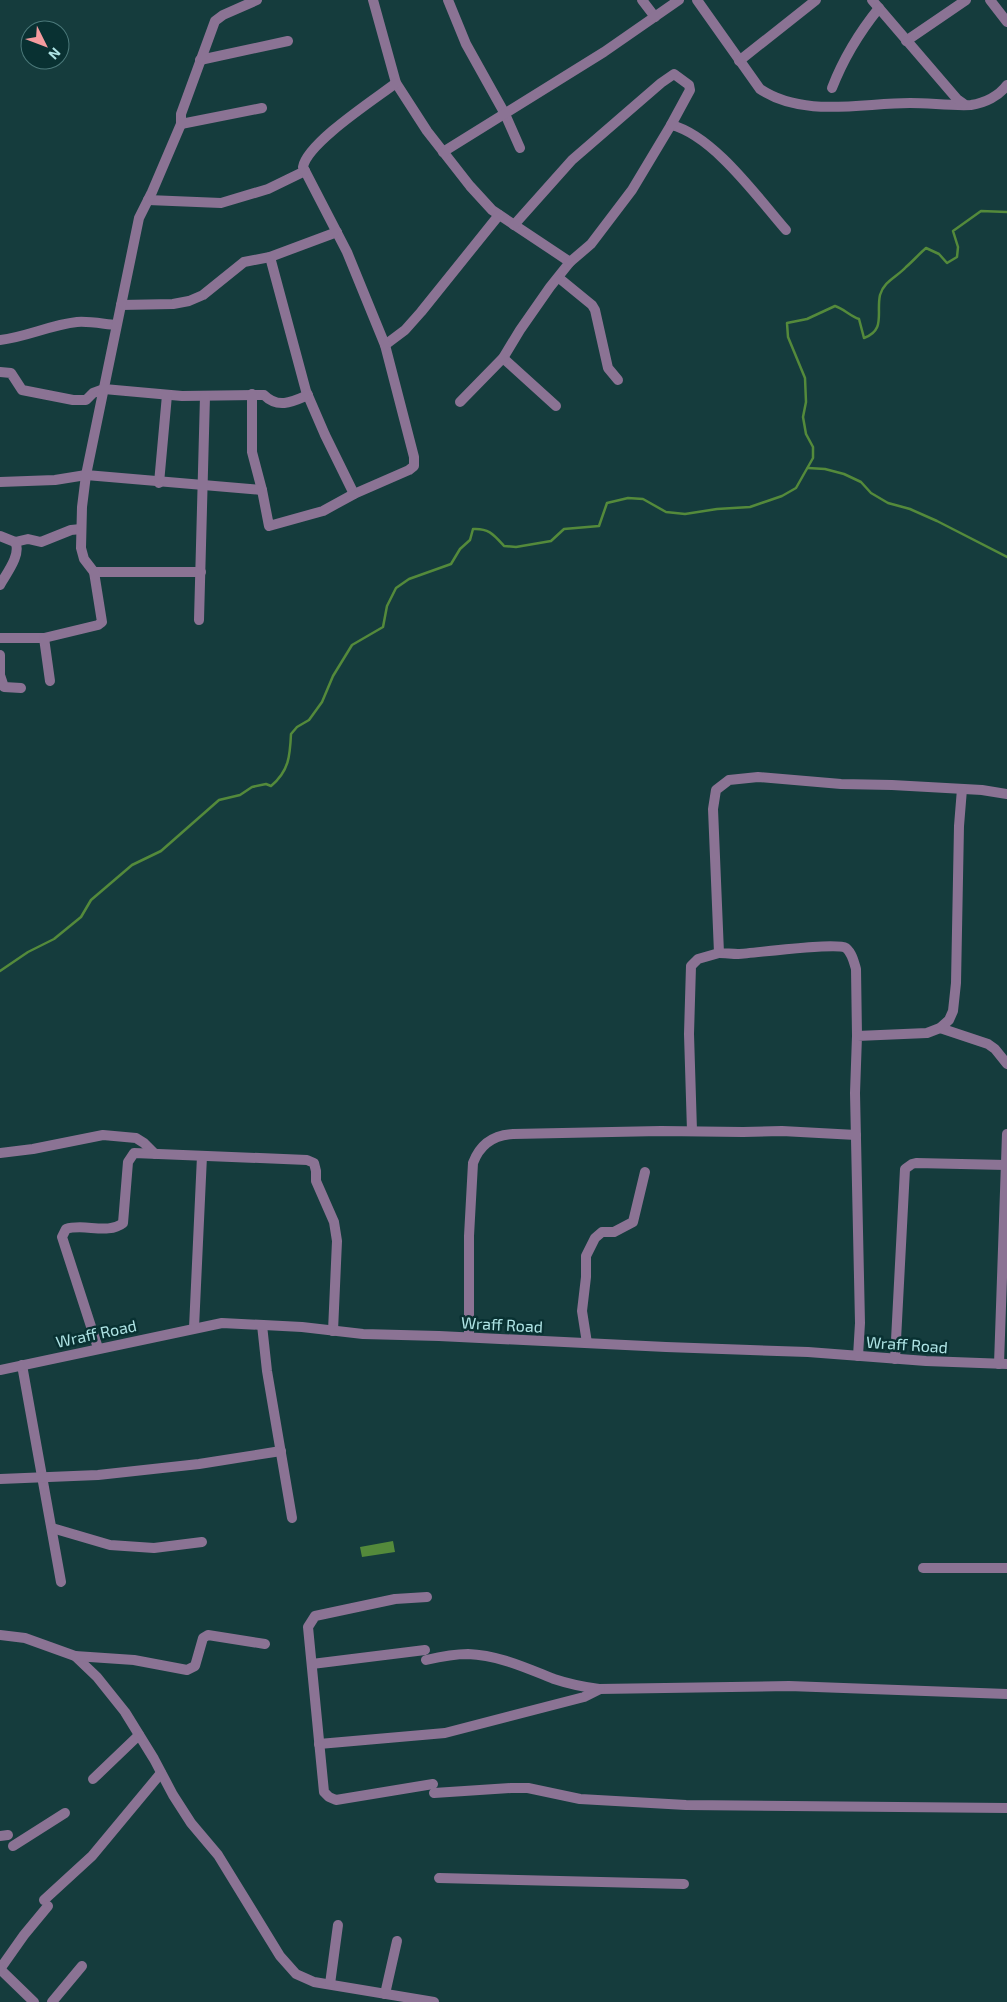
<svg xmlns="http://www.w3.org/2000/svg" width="1007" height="2002" font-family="'Exo 2',sans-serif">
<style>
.water{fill:#548a3b}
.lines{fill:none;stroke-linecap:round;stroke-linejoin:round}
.stream{stroke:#548a3b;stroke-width:2.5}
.minor{stroke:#8b7394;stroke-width:10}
.labels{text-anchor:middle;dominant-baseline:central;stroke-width:5;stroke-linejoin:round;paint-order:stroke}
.street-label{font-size:16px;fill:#afe4e5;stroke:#093132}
</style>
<rect width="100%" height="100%" fill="#153c3d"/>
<!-- water -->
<path class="water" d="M393,1541L395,1552L362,1557L360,1547Z"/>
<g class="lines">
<!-- stream -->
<g class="stream">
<path d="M808,468L825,469L844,474L861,482L871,493L888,503L910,509L937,521L1007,557"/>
<path d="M0,971L28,952L54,939L81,917L91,900L132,865L161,851L219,800L240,795L252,787L266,784L271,786C289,771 290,756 291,734L297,727L309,720L322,702L333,676L352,645L383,627L387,606L396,588L409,579L451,564L460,549L470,540L473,529C489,528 494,535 504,546L516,547L551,541L564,529L599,526L607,503L628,498L643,499L666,512L685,514L717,509L750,507L782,496L796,488L813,458V447L806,434L803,417L806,402L805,378L788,337L787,323L807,319L835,306C844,309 850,316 859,319L864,338C886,330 876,313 880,295C884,281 897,277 906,267C913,261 919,254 926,248L939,254L947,263L957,257L958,247L953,231L981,211L1007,212"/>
</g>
<!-- minor -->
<g class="minor">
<path d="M373,0L396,83L427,131L470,186L492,210L570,262"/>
<path d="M448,0L466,44L505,114L520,148"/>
<path d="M642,0L655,17"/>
<path d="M697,0L760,89C803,118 861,103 910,103C930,103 951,106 971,105C985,103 999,96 1007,85"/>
<path d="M872,0L957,99L964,104"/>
<path d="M990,0L1007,22"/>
<path d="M906,41L966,0"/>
<path d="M200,60L288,41"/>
<path d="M739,61L816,0"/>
<path d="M832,88C844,57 858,34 879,8"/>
<path d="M181,124L262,108"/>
<path d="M671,125C713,135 758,198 786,230"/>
<path d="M443,152L604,52L679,0"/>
<path d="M148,200L221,203L268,189L305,171"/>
<path d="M270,257L306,391L325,435L354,494"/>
<path d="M559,278L592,305L595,310L608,368L618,380"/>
<path d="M121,305L173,304L189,301L203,295L244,262L270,257L337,232"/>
<path d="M0,340C26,337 50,325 77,322C89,321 104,324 116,325"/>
<path d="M385,345L405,330L421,312L499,215"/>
<path d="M503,358L556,406"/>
<path d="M0,372L11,373L22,390L73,400H86L93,393L104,389L182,396L264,395C278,409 292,402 308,395"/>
<path d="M252,394V452L262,490L269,526L323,511L354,494L409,470L414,466V457L385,345L347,252L303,167C307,143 375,99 396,83"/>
<path d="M460,402L503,358L520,330L550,287L570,262L591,244L632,190L671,125L690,90L689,85L674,74L661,83L572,160L514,225"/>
<path d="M0,482L55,480L86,475L262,490"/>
<path d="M159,483L167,395"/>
<path d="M0,536L15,542L28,539L41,542L71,530L81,529"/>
<path d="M94,572H201"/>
<path d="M0,585C6,574 22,554 15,542"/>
<path d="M199,620L205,396"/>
<path d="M0,638H44L98,625L102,622L94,572L84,559L81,548L82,507L86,475L139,218L152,192L181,124V114L215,21L223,15L257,0"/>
<path d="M44,638L50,681"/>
<path d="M0,655V675"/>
<path d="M0,675L4,687L21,688"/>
<path d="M940,1028L988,1044L995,1049L1007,1064"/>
<path d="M857,1036L856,969C854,962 852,953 846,948C836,942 756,953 738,954C732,954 725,953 719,953L713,809L716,790L729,780L758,777L841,784L892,785L982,790L1007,794"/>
<path d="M692,1131L689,1034L691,966L698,959L719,953"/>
<path d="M0,1153L33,1149L103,1135L136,1138L144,1143L155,1154"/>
<path d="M262,1325L267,1371L292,1518"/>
<path d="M194,1328L202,1156"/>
<path d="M469,1337V1236L473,1163C480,1144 493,1135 513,1134L661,1131L743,1132L782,1131L856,1135"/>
<path d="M587,1343L582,1311L586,1277V1256L595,1238L602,1232H614L633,1222L645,1172"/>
<path d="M98,1348L62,1237L66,1229C84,1223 108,1235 123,1223L128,1162L134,1153L307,1160L314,1163L316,1171V1181L334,1222L337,1241L333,1331"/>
<path d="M858,1356L860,1323L855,1093L857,1036L927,1033L940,1028L949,1020L953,1011L956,983L959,826L962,789"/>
<path d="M895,1359L905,1169L912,1164L916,1163L1006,1165"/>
<path d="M999,1364L1007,1134"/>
<path d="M22,1365L61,1582"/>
<path d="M0,1370L222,1323L302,1327L363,1334L439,1336L666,1347L808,1352L926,1361L1007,1364"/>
<path d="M0,1479L98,1475L199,1464L281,1451"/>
<path d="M52,1528L110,1545L154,1548L202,1542"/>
<path d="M923,1568H1007"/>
<path d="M427,1597L395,1599L315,1616L308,1627L324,1792L329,1797L336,1800L433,1784"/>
<path d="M0,1635L25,1638L75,1656L97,1677L125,1712L154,1759L173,1795L191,1823L218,1855L280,1956L296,1974L314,1982L434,2002"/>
<path d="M75,1656L134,1660L187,1670L195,1666L203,1638L208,1635L265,1644"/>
<path d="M426,1660C439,1657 454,1654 468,1654C498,1655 526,1668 554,1679C569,1684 584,1687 599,1689L789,1686L1007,1694"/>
<path d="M312,1664L425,1650"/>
<path d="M319,1744L445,1733L584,1697L600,1689"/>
<path d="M93,1779L139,1735"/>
<path d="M434,1793L511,1788H528L580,1799L686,1805L1007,1808"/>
<path d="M0,1836L8,1835"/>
<path d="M13,1846L65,1813"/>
<path d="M439,1878L684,1884"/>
<path d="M44,1900L92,1856L161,1773"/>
<path d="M0,1969L24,1935L48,1906"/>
<path d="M0,1969L34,2002"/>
<path d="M330,1984L338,1925"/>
<path d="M385,1994L397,1941"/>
<path d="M52,2002L82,1966"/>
</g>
</g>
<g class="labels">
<!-- street labels -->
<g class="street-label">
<text transform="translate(502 1324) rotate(3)">Wraff Road</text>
<text transform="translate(96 1333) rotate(-12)">Wraff Road</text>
<text transform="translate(907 1344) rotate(4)">Wraff Road</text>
</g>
</g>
<!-- north arrow -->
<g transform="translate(45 45) rotate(132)"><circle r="24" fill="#093132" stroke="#4b797a"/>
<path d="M0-4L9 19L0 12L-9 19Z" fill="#f59b9e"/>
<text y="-8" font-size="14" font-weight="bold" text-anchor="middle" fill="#afe4e5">N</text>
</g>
</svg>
